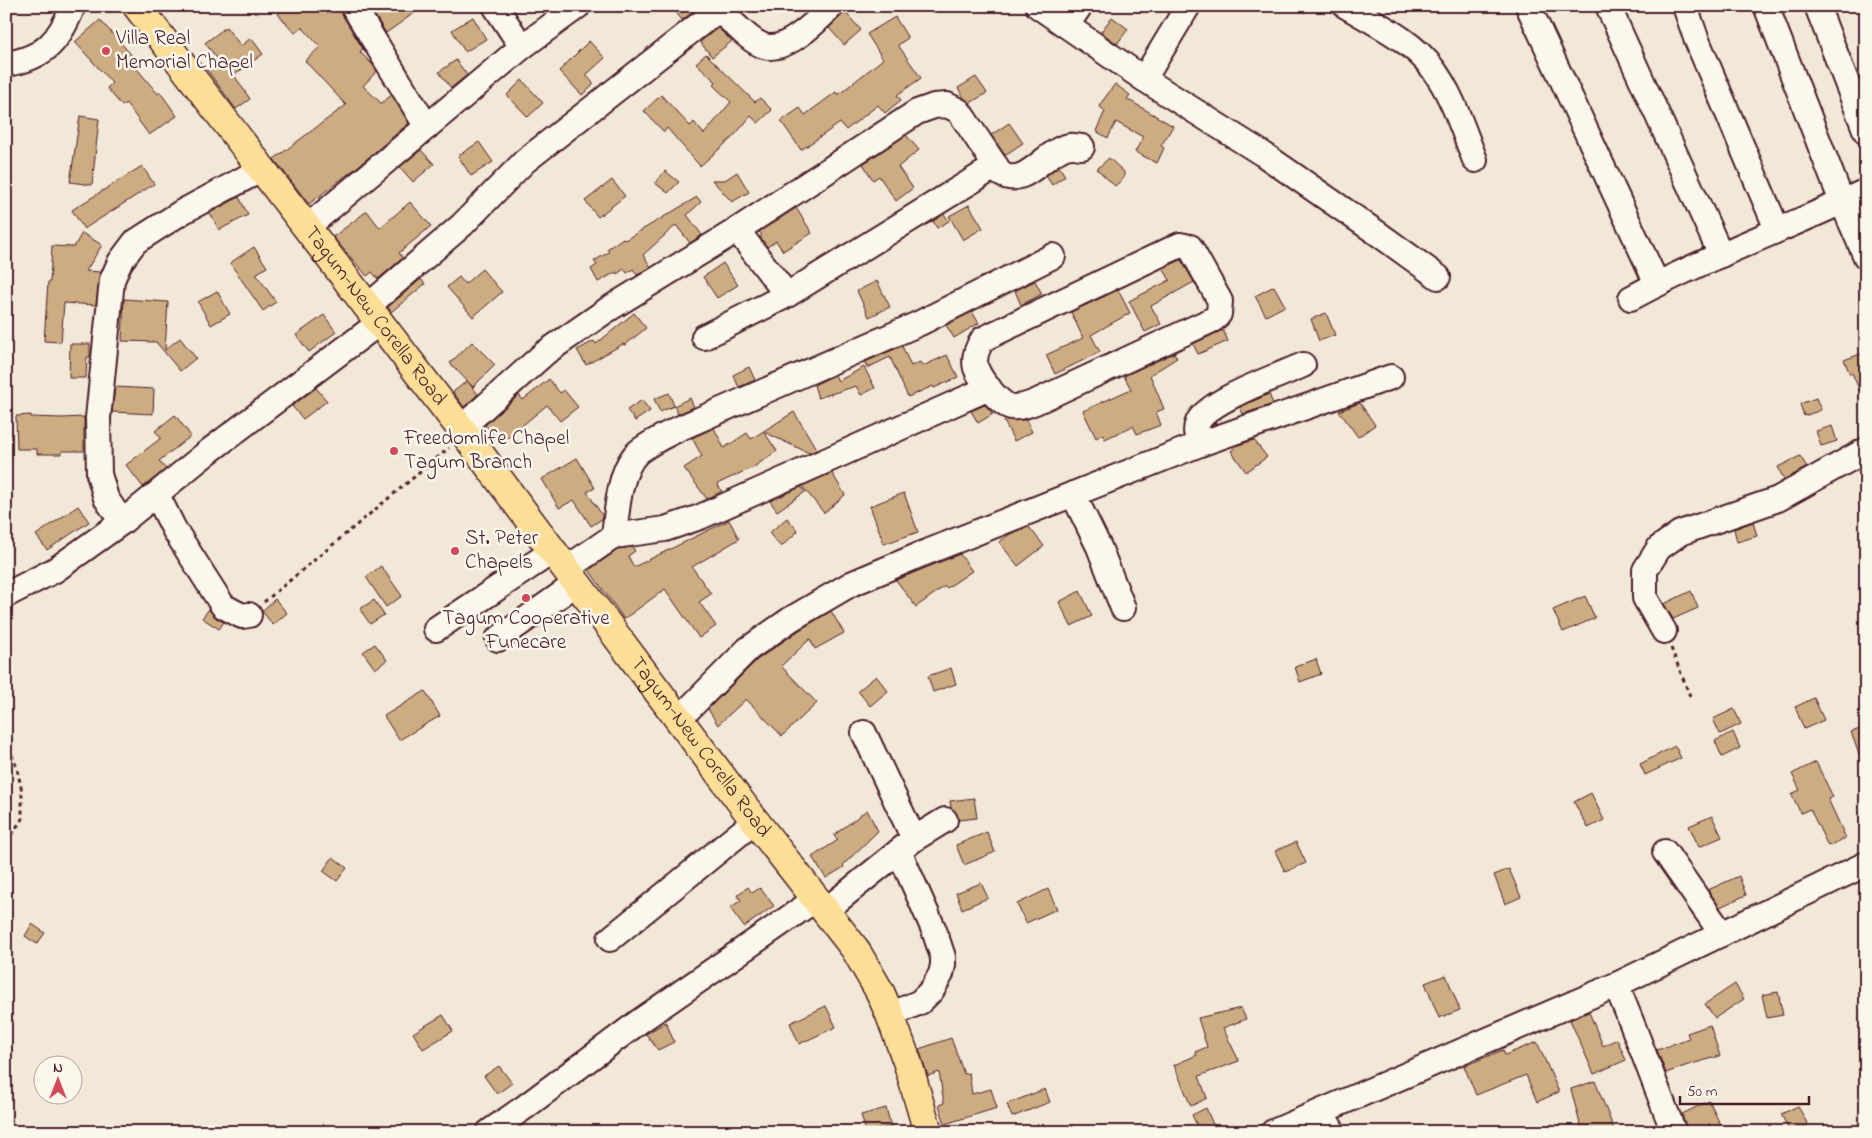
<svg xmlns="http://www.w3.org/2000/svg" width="1872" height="1138" font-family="'Indie Flower',sans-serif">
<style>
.building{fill:#ceac81;stroke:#4a1f2b}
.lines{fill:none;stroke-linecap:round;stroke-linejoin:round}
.minor-casing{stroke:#4a1f2b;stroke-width:28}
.major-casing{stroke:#4a1f2b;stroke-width:31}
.path{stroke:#4a1f2b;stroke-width:3;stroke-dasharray:4 4;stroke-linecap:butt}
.minor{stroke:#fbf7ec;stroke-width:24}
.major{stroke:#fcde96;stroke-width:28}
.poi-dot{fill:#d1495b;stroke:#fbf7ec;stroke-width:2}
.labels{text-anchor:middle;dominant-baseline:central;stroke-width:5;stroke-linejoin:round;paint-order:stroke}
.poi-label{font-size:21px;fill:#4a1f2b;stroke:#fbf7ec;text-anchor:start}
.street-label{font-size:21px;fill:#4a1f2b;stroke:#fbf7ec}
</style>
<rect width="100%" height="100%" fill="#f2e8d7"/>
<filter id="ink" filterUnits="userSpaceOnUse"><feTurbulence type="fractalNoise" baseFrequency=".02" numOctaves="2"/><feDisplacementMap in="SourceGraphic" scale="10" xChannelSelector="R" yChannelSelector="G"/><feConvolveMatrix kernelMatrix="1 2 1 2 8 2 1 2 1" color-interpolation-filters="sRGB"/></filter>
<g filter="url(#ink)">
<!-- building -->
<g class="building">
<path d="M287,6H339L341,13L363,49L360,52L372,64L377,71L363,86L381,103L392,95L409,123L356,168L309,204L274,159L346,105L305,61L320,47L302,27L295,33L278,14Z"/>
<path d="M369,6H424L386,33Z"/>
<path d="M671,6H689L693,12L682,20Z"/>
<path d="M844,11L861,30L844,45L829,28Z"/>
<path d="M473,17L486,39L465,52L452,30Z"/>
<path d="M895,17L908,38L898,45L921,78L897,95L901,100L885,113L878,105L846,130L840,123L801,150L781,121L800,108L805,115L836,92L838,95L883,59L867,34Z"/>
<path d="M1112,17L1128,29L1117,44L1101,32Z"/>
<path d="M100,20L136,60L133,64L158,94L160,92L177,116L149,135L126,103L122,106L107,88L112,83L75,42Z"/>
<path d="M226,27L241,46L251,38L263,54L234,75L250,99L236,109L207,70L219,61L205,43Z"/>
<path d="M718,28L732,41L712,57L700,42Z"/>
<path d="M589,41L605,58L586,75L594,84L582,95L559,71Z"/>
<path d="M706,54L755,102L760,98L772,110L758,123L751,116L733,137L700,166L667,128L664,132L644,111L661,95L690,126L694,122L704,134L731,102L713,85L716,82L696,63Z"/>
<path d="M456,60L467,75L451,88L439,72Z"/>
<path d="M976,77L987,93L970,103L964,98L958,88Z"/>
<path d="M522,80L543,103L528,117L507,95Z"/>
<path d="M1115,84L1130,95L1127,99L1173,126L1161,146L1164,148L1157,163L1135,152L1143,137L1116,122L1108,138L1096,131L1105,111L1099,106Z"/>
<path d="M80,116L99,119L92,185L70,182Z"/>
<path d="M1009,123L1023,143L1005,155L991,135Z"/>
<path d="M906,135L919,150L898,167L913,188L896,201L879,176L873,180L863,164Z"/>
<path d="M479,142L493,162L471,176L458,156Z"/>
<path d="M421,150L434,164L413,182L400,167Z"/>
<path d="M1109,158L1124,172V178L1115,186L1097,169Z"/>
<path d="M142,166L154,184L84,229L72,210Z"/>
<path d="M1059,166L1065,176L1052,185L1046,176Z"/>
<path d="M665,171L679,182L668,193L655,183Z"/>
<path d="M737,172L749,192L732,202L712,180H725Z"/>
<path d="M612,180L625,196L598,217L585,201Z"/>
<path d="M239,197L248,215L219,230L210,213Z"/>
<path d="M697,197L701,202L687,215L702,235L690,243L676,225L643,255L651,267L637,275L633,269L627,273L624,269L617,274L616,272L598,282L591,269L597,265L594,261L609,252L607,249L623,238L625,240Z"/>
<path d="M410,202L431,226L399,253L403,258L378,279L372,272L367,276L333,237L367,211L380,228Z"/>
<path d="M969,205L983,228L963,240L949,216Z"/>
<path d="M796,208L812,233L783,251L776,241L767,247L760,237L762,235L759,232Z"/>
<path d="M944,214L949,221L937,228L933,221Z"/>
<path d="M82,233L102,245L86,271L100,272L96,305L64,303L61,342L44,341L48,282H50L52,246L74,247Z"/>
<path d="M254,247L267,267L256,274L276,302L263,311L230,263Z"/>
<path d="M1181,260L1194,282L1151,306L1161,324L1145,332L1129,301L1170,280L1163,268Z"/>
<path d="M723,263L738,285L717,298L703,277Z"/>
<path d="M482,269L502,292L473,317L447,287L459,277L465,284Z"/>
<path d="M421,279L425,284L391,312L388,307Z"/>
<path d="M877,281L890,307L869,317L857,291Z"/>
<path d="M1035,281L1042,294L1021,305L1015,291Z"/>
<path d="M1274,286L1285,306L1266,316L1255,296Z"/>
<path d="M1118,290L1130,313L1091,335L1100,352L1055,374L1046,355L1083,338L1071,312Z"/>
<path d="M217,291L230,314L211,325L198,302Z"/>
<path d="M124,299L168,302L165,350L180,338L196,358L180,371L156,342L122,341Z"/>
<path d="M972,312L979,323L954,338L946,325Z"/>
<path d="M634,313L646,328L625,345L623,344L586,365L577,350L594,341L596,344Z"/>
<path d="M1326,313L1335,335L1319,341L1311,319Z"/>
<path d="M324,315L336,332L309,352L296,335Z"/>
<path d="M1223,330L1228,341L1198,354L1193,344Z"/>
<path d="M472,342L495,365L473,387L450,363Z"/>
<path d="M70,344H90V357H87L86,378H69Z"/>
<path d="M902,346L911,366L920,362L923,366L947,355L958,377L934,388L933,386L908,397L890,357L867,368L865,362Z"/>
<path d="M1866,352V405L1852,373L1850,374L1844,360Z"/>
<path d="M1174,353L1177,358L1150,375L1164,409L1156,412L1161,425L1137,434L1133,426L1105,439L1103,434L1096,438L1083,411L1131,389L1124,376Z"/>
<path d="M749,367L755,380L739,387L733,375Z"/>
<path d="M864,367L875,388L861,395L856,386L818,398L814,385L835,375L838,381Z"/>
<path d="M549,379L560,393L564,390L578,407L560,421L547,405L500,444L485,425L519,395L523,400Z"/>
<path d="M467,381L478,394L464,407L453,392Z"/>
<path d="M115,387L154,389L153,414L112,412Z"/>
<path d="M316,388L327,401L303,419L292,406Z"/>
<path d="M669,393L674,406L660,412L654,399Z"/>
<path d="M1269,394L1273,404L1243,414L1240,407Z"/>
<path d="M690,398L694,407L678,414L674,406Z"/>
<path d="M1816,398L1821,410L1804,416L1800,404Z"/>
<path d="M642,400L650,411L635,421L627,410Z"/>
<path d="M1360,403L1375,425L1358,437L1339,411Z"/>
<path d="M985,405L993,414L978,423L971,411Z"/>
<path d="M794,412L817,450L809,453L764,432L777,451L751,469V468L717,484L722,491L707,499L684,468L702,456L692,438L714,428L724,448L747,433L751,439Z"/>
<path d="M31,415V417L62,418L84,417V451H62V454H37V449H17L16,416Z"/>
<path d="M175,415L191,436L159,461L166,469L143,487L126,465L161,438L155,431Z"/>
<path d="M1007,420H1026L1032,432L1014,441L1004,421Z"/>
<path d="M1832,426L1837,441L1821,446L1816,431Z"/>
<path d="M1254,440L1267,457L1246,472L1231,451L1238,445Z"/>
<path d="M1800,456L1807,467L1784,480L1778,467Z"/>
<path d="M577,458L595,488L587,492L602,515V519L591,526L574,500L559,508L542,479Z"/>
<path d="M832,473L845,495L824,513L802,486Z"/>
<path d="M801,487L805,492L777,511L770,501Z"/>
<path d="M904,493L918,532L884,544L870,506Z"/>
<path d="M78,506L89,522L47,550L36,535Z"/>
<path d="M787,518L798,531L781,547L769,533Z"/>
<path d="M729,520L739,539L692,567L711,594L699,602L716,626L699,638L665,589L624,619L589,570L619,549L632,547L635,551L628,556L634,567Z"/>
<path d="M1753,522L1757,536L1737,542L1734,529Z"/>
<path d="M1029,527L1044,546L1018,566L999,542L1010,534Z"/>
<path d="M960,554L972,571L947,588L945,586L916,607L896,580Z"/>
<path d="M381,566L402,596L386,607L366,577Z"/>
<path d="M1080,591L1092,616L1071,626L1059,602Z"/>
<path d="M1691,591L1698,608L1673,619L1664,604Z"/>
<path d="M1585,596L1595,618L1563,632L1553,610Z"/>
<path d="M275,599L287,613L273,625L262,611Z"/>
<path d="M374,600L384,615L370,624L360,609Z"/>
<path d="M209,609L216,618L224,622L219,629L202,618Z"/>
<path d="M831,611L844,633L815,649L810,639L781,666L817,703L782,736L746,699L718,725L708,709L757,660L798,631Z"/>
<path d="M375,644L387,660L375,669L363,652Z"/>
<path d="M1316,659L1321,674L1300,682L1295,667Z"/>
<path d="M951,668L956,684L933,692L928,676Z"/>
<path d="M876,676L888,691L870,706L858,691Z"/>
<path d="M425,691L440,716L399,740L384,716Z"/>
<path d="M1814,698L1824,720L1804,729L1795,707Z"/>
<path d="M1734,709L1741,724L1720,734L1713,719Z"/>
<path d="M1866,727V769H1864L1851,732Z"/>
<path d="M1733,732L1740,748L1722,757L1715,741Z"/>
<path d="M1675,746L1681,758L1645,775L1640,764Z"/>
<path d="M1816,762L1833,797L1828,799L1846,838L1828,846L1810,809L1801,813L1791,794L1800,790L1792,774Z"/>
<path d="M1591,793L1604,820L1588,828L1574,802Z"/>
<path d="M974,798L977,818L959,820L956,812L951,808L950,801Z"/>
<path d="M867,810L878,831L843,865L844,867L826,878L812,857L838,840L834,835Z"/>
<path d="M1712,816L1722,837L1699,847L1689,826Z"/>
<path d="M987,832L995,852L964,865L956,845Z"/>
<path d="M1296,842L1306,863L1285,872L1275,851Z"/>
<path d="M333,857L347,868L337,881L323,871Z"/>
<path d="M1509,869L1521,897L1505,904L1494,875Z"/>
<path d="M1739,876L1746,895L1720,907L1708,890Z"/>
<path d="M981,883L988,898L962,909L956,893Z"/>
<path d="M748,887L752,893L760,888L774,906L744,927L730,908L741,900L737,895Z"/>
<path d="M1048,889L1057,909L1026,923L1017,904Z"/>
<path d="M32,924L45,933L37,944L25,936Z"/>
<path d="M1446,975L1460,1010L1439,1018L1425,983Z"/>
<path d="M1735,984L1744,999L1715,1018L1705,1004Z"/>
<path d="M1778,992L1783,1015L1767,1018L1762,995Z"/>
<path d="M826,1006L836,1027L799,1044L790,1023Z"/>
<path d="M1241,1008L1246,1019L1223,1028L1239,1061L1199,1076L1207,1098L1191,1106L1174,1065L1197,1055L1195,1052L1207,1047L1198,1018Z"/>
<path d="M1589,1012L1603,1046L1617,1039L1626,1060L1594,1074L1570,1020Z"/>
<path d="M443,1015L453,1031L423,1049L413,1033Z"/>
<path d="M666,1022L674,1042L658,1050L646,1034Z"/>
<path d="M1710,1025L1720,1056L1688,1065L1666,1073L1657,1050L1689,1038L1687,1033Z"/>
<path d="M951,1038L964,1074L969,1073L972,1094L991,1089L997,1108L945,1124L939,1105L944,1103L939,1072L928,1076L919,1049Z"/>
<path d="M1537,1042L1559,1092L1537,1102L1526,1075L1476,1095L1464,1066L1503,1050L1505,1055Z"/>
<path d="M499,1066L512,1083L497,1094L484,1076Z"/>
<path d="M1595,1081L1615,1132H1582L1571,1089Z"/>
<path d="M1045,1089L1050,1102L1012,1117L1007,1104Z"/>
<path d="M1709,1101L1721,1126L1708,1132H1687L1682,1114Z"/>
<path d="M1798,1106L1808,1125L1790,1132L1781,1114Z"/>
<path d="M886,1108L891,1126L866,1132L861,1115Z"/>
<path d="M1206,1108L1214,1127L1205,1132H1200L1192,1115Z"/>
</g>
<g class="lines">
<defs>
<g id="minor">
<path d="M353,6L427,127"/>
<path d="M495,6L522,47"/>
<path d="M1038,6L1144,79L1263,154L1380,235L1438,277"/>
<path d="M1346,6C1376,24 1412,40 1433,69C1453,96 1463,130 1475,160"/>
<path d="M1528,6L1657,284"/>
<path d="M1608,6L1721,255"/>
<path d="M1685,6L1696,38L1777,229"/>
<path d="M1766,6L1842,202L1866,257"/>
<path d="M1817,6L1866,132"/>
<path d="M719,10C731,20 750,42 764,46C786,53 818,20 832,6"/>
<path d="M1067,25L1080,6"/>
<path d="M6,64C45,58 59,41 73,6"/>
<path d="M1144,79L1188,6"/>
<path d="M306,228L522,47L578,6"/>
<path d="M737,230L787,295"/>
<path d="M1180,245L1190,247L1220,301L1219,314L1214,319L1042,399C1033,403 1023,408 1012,407C1000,406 980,379 976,368C973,357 977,348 983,339Z"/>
<path d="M1631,298C1707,257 1788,228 1866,191"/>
<path d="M367,307L462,225L525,161L723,6"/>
<path d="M704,337L787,295L996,166"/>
<path d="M460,429L545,353L607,310L737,230L917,112L934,106L947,105L959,111L1001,174C1026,189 1046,149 1070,146C1073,145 1078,147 1082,147"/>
<path d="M1200,444C1197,436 1194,431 1198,422C1209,400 1278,376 1303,365"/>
<path d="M1073,494L1099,547L1123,608"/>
<path d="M157,495L174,529L223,606L242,616L249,615"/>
<path d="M122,522L106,498L99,474L98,418L112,280L120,262L135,242L182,212L262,169"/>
<path d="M614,536C617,511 619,471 637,453C649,443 664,436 678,429L920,323L1053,256"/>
<path d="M566,569L614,536L665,529L700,517L989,388"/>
<path d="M6,595L55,570L122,522L208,452L379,323"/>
<path d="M436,629L553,551"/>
<path d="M1664,631L1645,598V570L1659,548L1680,533L1778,499L1866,450"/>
<path d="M498,639L577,583"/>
<path d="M679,719L748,649L791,619L851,584L922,554L1200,444L1391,377"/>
<path d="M864,733L914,839"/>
<path d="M1665,852L1722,934"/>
<path d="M826,910L914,839L945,820"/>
<path d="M610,939L755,821"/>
<path d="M1616,985C1637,1033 1654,1083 1674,1132"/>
<path d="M890,1015L920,1002L932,990L941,974L943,965V957L934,930L899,851"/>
<path d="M1321,1112L1333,1132"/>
<path d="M489,1132L525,1107L640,1021L816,899"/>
<path d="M1273,1132L1616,985L1866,864"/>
</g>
<g id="major">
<path id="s1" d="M137,6L465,434L755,821L855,949L880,992L890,1015L908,1064L928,1132"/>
</g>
</defs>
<!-- minor casing -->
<use href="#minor" class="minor-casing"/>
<!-- major casing -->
<use href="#major" class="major-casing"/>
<!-- path -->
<g class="path">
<path d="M264,602L449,448"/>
<path d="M1671,648L1690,696"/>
<path d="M6,740L17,768L22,792V819L6,843"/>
</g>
<!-- minor -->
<use href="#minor" class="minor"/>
<!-- major -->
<use href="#major" class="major"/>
</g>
</g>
<!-- markers -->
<g class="poi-dot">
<circle cx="106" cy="51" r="5"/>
<circle cx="394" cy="451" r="5"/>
<circle cx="455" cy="551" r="5"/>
<circle cx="526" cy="598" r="5"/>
</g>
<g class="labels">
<!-- poi labels -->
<g class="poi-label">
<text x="116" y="39">Villa Real<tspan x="116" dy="24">Memorial Chapel</tspan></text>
<text x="404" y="439">Freedomlife Chapel<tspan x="404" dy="24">Tagum Branch</tspan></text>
<text x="465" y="539">St. Peter<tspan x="465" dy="24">Chapels</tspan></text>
<text x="526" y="619" text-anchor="middle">Tagum Cooperative<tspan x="526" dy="24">Funecare</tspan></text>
</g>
<!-- street labels -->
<g class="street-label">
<text stroke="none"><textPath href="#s1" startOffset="391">Tagum-New Corella Road</textPath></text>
<text stroke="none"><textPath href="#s1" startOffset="931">Tagum-New Corella Road</textPath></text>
</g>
</g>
<!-- margin -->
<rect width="1872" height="1138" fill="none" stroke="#fbf7ec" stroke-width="25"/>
<rect x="12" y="12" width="1847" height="1113" fill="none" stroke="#4a1f2b" stroke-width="2" filter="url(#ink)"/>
<!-- north arrow -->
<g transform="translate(58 1080)"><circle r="24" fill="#fbf7ec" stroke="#b4a19f"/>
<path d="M0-4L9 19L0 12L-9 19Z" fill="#d1495b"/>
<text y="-8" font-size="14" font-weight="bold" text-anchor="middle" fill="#4a1f2b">N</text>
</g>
<!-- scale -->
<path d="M1680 1096v8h129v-8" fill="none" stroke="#4a1f2b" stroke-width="2.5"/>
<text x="1687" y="1096" font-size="15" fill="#4a1f2b" stroke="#fbf7ec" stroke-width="4" paint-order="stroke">50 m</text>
</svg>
